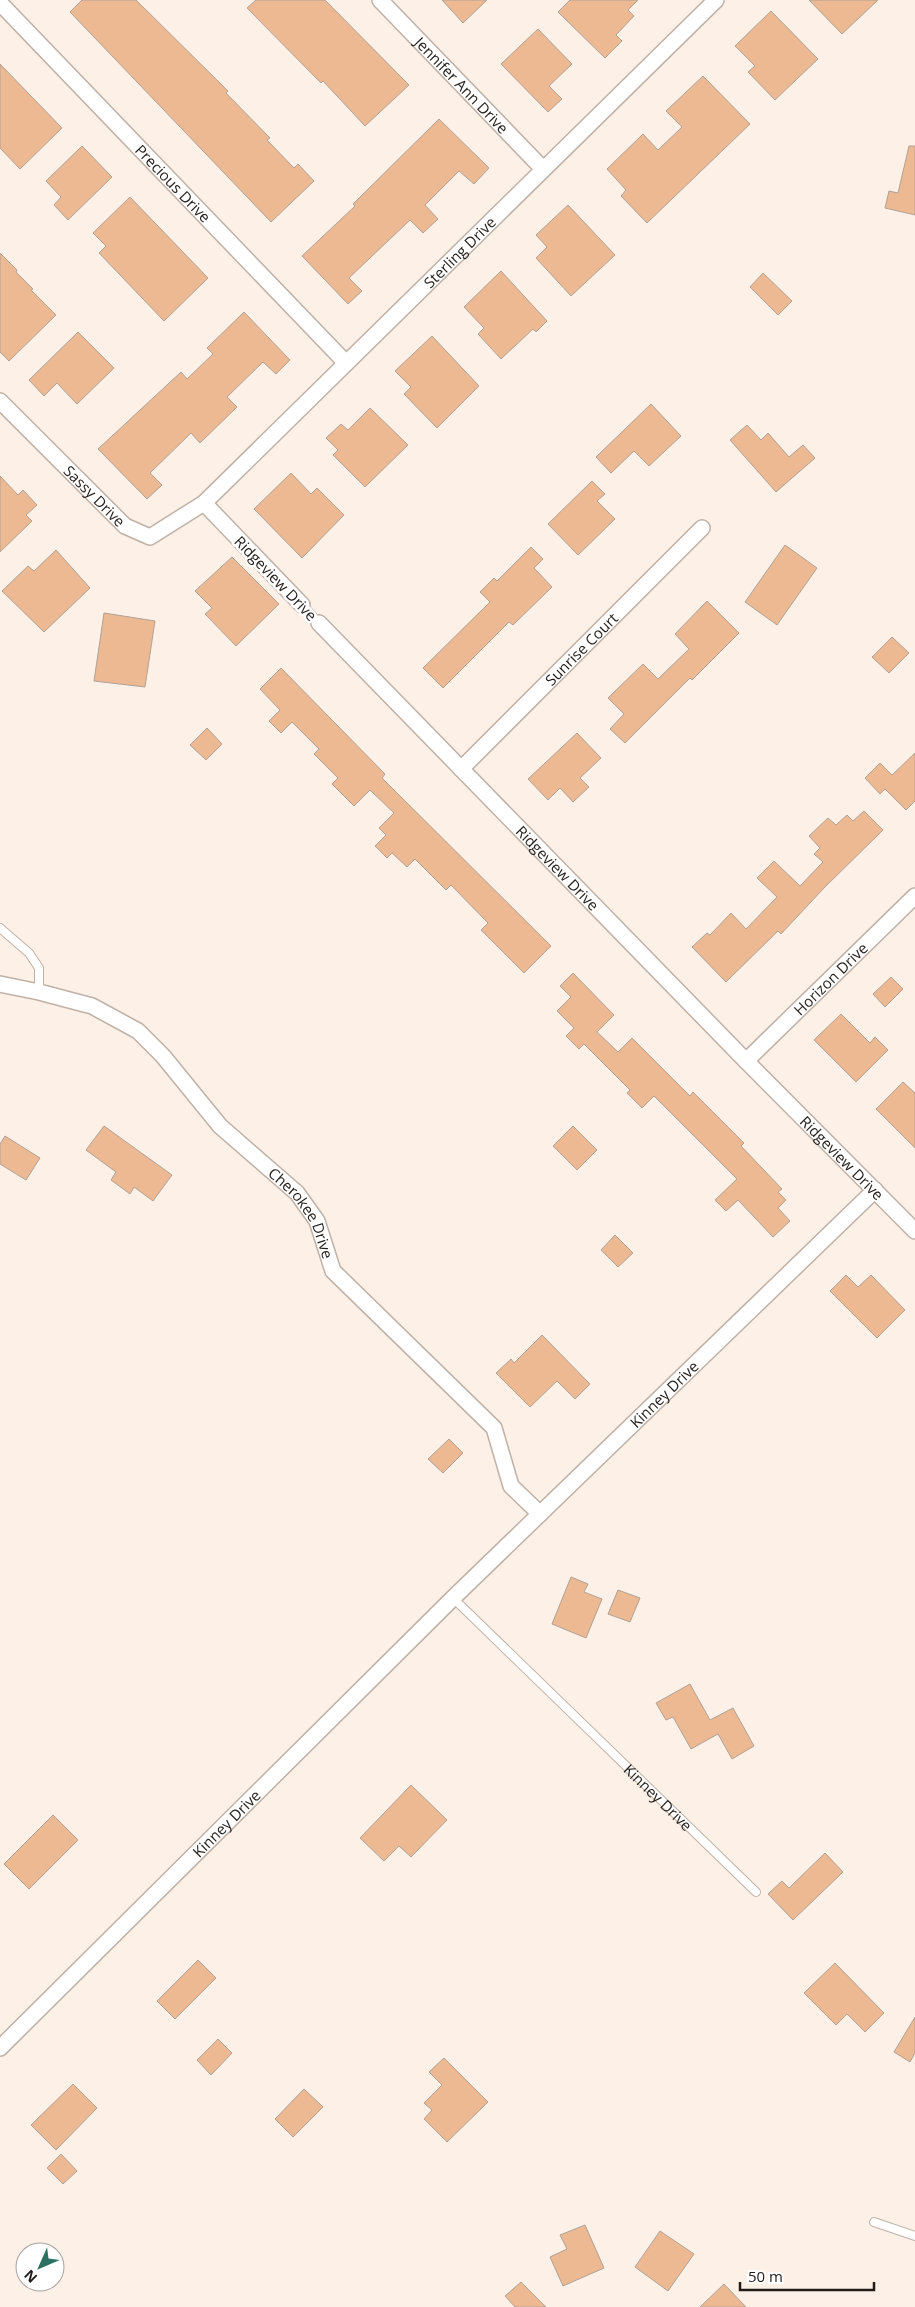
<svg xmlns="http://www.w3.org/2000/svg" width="915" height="2307" font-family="'Open Sans',sans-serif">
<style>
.building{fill:#ecb992;stroke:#b0a297}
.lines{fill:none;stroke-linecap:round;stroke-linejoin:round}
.lane-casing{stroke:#bfb1a6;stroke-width:10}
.street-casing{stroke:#bfb1a6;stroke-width:18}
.lane{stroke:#fff;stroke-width:8}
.street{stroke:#fff;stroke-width:15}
.labels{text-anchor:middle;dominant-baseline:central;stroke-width:5;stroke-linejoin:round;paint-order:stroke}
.street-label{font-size:15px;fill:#221c18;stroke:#fff}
</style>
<rect width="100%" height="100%" fill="#fdf0e7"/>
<!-- building -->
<g class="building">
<path d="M82,0H136L228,91L226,93L270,138L267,140L294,168L298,164L314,181L271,222L70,12Z"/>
<path d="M256,0H325L409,85L365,126L323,81L321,83L247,8Z"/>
<path d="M442,0H487L463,23Z"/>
<path d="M570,0H638L628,10L634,16L616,35L622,41L605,58L558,12Z"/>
<path d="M809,0H878L842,34Z"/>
<path d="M771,11L818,59L775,100L748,72L755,66L735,46Z"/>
<path d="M538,29L572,64L549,86L562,99L548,112L501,64Z"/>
<path d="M0,64L62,128L20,169L0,148Z"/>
<path d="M703,76L750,124L647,223L621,196L626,190L607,169L643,134L658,150L682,127L666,111Z"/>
<path d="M439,119L489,168L474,184L459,171L425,205L438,219L423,233L410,220L349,278L362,291L348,304L302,256L355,206L353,204Z"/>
<path d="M82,146L112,177L68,220L54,205L61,197L46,181Z"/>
<path d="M909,146H915V215L885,208L889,191L898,193Z"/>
<path d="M130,197L208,278L164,321L99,253L106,246L93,233Z"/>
<path d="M568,205L615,255L571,296L536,258L547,247L536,235Z"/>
<path d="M0,253L17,270L16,272L33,289L31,290L56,315L9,361L0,352Z"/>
<path d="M501,271L547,321L536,332L533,329L501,359L478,334L484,328L464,307Z"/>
<path d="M763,273L792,301L778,315L750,287Z"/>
<path d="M244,312L290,360L276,374L263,362L227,397L237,407L200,443L191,433L150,473L162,485L147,499L98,449L181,372L187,379L213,354L207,348Z"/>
<path d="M78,332L114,368L77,404L57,383L44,396L29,380Z"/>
<path d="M432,336L479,386L437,428L404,394L411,387L395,371Z"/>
<path d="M651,404L681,436L649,466L634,451L611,473L596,457Z"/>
<path d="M370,408L408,445L365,487L333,455L338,450L326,438L341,424L348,430Z"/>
<path d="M747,425L761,440L768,433L789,457L803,445L815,458L776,492L730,440Z"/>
<path d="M291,473L311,494L317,488L344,515L302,558L254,509Z"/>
<path d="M0,476L18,495L23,490L37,505L26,515L32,521L0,552Z"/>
<path d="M592,481L605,494L597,501L615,519L578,555L548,524Z"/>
<path d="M785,545L817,568L777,625L745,602Z"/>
<path d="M531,547L543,559L534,568L552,587L513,625L509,622L443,688L423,668L490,602L480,592L494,578L497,581Z"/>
<path d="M56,550L90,588L44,632L2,591L28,566L34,571Z"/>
<path d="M232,557L279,604L236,646L205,614L212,608L195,591Z"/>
<path d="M707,601L739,633L692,680L690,678L625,743L610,729L624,714L608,698L643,664L658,679L689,649L675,634Z"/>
<path d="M104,613L155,621L145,687L94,681Z"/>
<path d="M892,637L909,653L889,673L872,657Z"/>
<path d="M281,668L385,774L382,778L551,946L524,973L481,930L488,923L451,885L446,890L415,859L407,867L392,853L387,858L375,846L386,835L379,828L394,813L370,790L354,806L332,784L338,778L314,754L319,749L292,722L281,733L269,721L280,710L260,689Z"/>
<path d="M207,728L222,744L206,760L190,745Z"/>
<path d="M577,733L601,758L580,778L589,787L573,802L560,788L548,800L528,779Z"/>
<path d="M915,753V801L906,810L885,789L880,794L865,778L880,763L892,775Z"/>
<path d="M864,811L883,830L824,888L781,934L778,931L726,982L692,947L707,933L710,935L731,913L746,929L777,897L757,878L774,861L800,886L823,862L814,854L820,848L809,836L828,818L836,825L847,815L853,821Z"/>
<path d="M573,973L614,1015L597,1032L618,1052L632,1038L690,1096L693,1092L744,1143L741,1146L782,1189L778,1192L786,1200L778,1208L790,1221L773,1237L738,1200L726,1211L715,1200L737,1179L654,1096L642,1108L627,1093L630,1090L584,1044L579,1049L566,1036L574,1028L557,1011L571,997L560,986Z"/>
<path d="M891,977L903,989L885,1007L873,994Z"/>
<path d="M841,1014L870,1043L875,1037L888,1050L856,1082L814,1040Z"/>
<path d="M903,1082L915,1093V1148L876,1109Z"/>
<path d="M104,1126L172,1175L153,1201L134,1187L130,1194L111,1180L116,1172L86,1150Z"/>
<path d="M573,1126L597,1150L577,1170L553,1146Z"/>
<path d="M5,1136L40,1158L26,1180L0,1164V1144Z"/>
<path d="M615,1235L633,1253L618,1267L601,1250Z"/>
<path d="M846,1275L858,1287L871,1275L905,1310L877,1338L830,1291Z"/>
<path d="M542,1335L590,1384L575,1399L557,1381L530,1407L496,1373L511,1359L514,1363Z"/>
<path d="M449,1439L463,1453L443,1473L428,1459Z"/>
<path d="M571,1577L588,1584L584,1592L602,1599L586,1638L552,1624Z"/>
<path d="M618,1590L640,1598L630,1622L608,1614Z"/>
<path d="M690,1684L710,1720L733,1708L754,1746L732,1759L718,1734L691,1749L673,1717L666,1720L656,1703Z"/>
<path d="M411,1785L447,1820L411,1857L399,1846L384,1861L360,1838Z"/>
<path d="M53,1815L78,1840L29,1889L4,1864Z"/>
<path d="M825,1853L843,1872L793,1920L768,1894L782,1881L789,1888Z"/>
<path d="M198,1960L216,1978L175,2019L157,2001Z"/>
<path d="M835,1963L884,2013L865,2032L847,2014L836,2025L804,1993Z"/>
<path d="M915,2017V2053L910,2062L894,2052Z"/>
<path d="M218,2039L232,2053L211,2075L197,2060Z"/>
<path d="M444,2058L488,2102L447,2142L424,2119L432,2110L424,2103L442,2085L429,2072Z"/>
<path d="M73,2084L97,2108L56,2150L31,2125Z"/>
<path d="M304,2089L323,2107L293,2137L275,2119Z"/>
<path d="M61,2154L77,2171L63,2184L47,2168Z"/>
<path d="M585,2225L604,2268L563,2286L550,2257L567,2249L560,2235Z"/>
<path d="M660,2231L694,2254L668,2291L635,2267Z"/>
<path d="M521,2282L546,2307H515L505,2296Z"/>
<path d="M724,2284L746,2307H700Z"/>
</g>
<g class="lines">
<defs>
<g id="lane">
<path d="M302,605L319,623"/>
<path d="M0,928L29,953L39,968V992"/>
<path id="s1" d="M453,1598L756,1892"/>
<path d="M874,2222L915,2236"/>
</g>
<g id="street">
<path id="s2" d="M380,0L543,169"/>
<path id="s3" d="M0,3L346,363"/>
<path id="s4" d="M0,401L125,526L150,537L204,503L716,0"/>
<path d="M204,503L302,605"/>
<path id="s5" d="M319,623L746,1061L915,1231"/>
<path id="s6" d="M461,769L702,528"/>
<path id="s7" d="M0,984L39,992L92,1006L138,1031L163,1056L220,1126L297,1193L317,1221L333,1271L494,1428L511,1486L540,1514"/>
<path id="s8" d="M746,1061L915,896"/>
<path id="s9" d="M0,2048L453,1598L875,1190"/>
</g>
</defs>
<!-- lane casing -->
<use href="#lane" class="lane-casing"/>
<!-- street casing -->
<use href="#street" class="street-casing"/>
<!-- lane -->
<use href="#lane" class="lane"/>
<!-- street -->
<use href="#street" class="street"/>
</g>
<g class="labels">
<!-- street labels -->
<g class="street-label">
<text stroke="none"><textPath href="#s2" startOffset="118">Jennifer Ann Drive</textPath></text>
<text stroke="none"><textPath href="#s3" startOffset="250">Precious Drive</textPath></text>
<text stroke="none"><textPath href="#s4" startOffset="626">Sterling Drive</textPath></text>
<text stroke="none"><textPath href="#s4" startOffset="134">Sassy Drive</textPath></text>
<text transform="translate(276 578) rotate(46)">Ridgeview Drive</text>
<text stroke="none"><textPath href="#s6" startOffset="170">Sunrise Court</textPath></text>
<text stroke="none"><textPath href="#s5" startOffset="342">Ridgeview Drive</textPath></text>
<text stroke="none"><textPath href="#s8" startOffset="118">Horizon Drive</textPath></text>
<text stroke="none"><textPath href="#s5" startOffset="748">Ridgeview Drive</textPath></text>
<text stroke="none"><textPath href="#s7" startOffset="394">Cherokee Drive</textPath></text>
<text stroke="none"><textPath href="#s9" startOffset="932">Kinney Drive</textPath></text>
<text stroke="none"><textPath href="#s1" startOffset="286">Kinney Drive</textPath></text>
<text stroke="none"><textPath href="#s9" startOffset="319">Kinney Drive</textPath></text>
</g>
</g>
<!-- north arrow -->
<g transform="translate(40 2267) rotate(225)"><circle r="24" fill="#ffffff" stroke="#a7a4a3"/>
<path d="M0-4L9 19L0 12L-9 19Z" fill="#2c7062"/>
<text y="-8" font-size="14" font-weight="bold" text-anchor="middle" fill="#221c18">N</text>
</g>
<!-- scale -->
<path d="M740 2282v8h134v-8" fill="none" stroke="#221c18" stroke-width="2.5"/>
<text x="748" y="2282" font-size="15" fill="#221c18" stroke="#ffffff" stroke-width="4" paint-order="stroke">50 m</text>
</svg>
